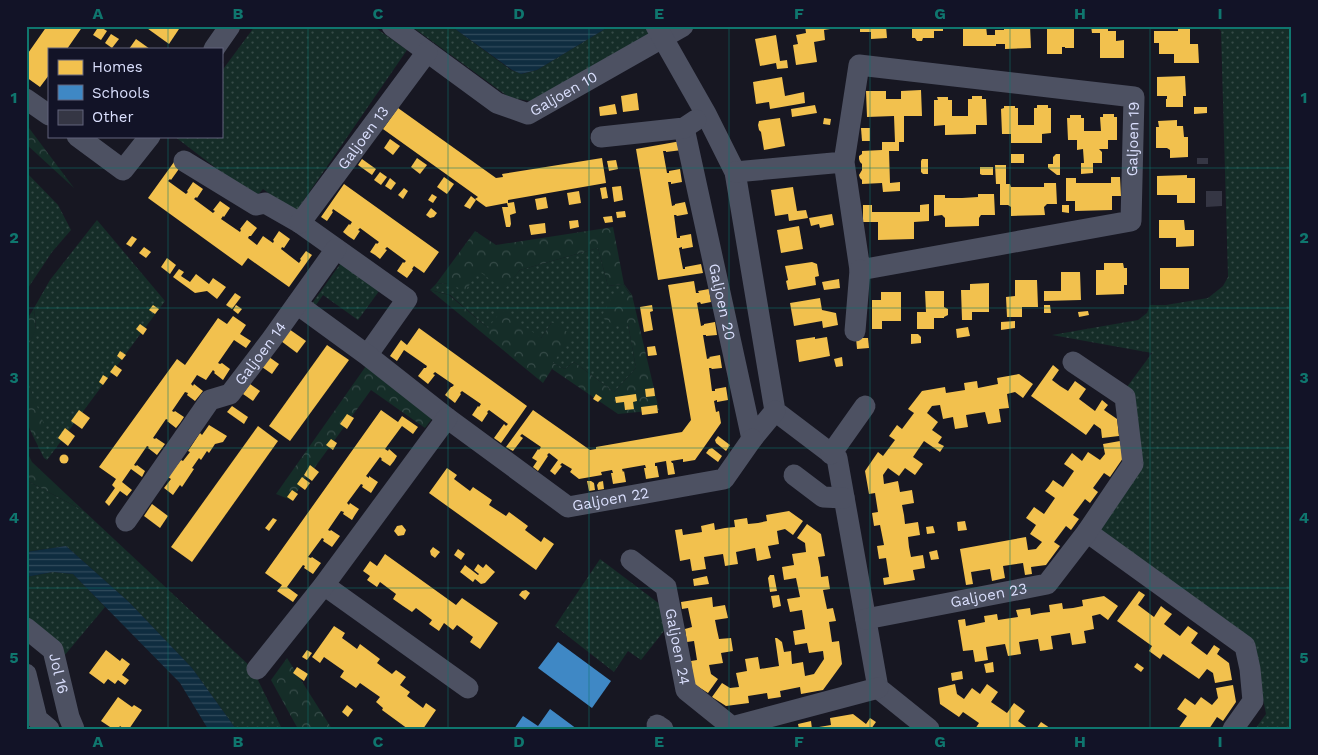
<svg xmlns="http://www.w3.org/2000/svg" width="1318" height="755" font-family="'Work Sans',sans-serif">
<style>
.grass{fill:url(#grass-dots)}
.forest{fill:url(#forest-crowns)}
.water{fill:url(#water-rules)}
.homes{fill:#f2c14e}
.schools{fill:#3f88c5}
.building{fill:#353644}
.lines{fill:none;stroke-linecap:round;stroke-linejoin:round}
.minor{stroke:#4d5162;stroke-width:21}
.grid{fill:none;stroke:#0f766e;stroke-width:1;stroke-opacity:0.55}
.labels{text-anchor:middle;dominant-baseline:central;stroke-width:5;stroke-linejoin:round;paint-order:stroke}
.street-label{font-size:15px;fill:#dadffd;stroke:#121327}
.neatline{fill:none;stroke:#0f766e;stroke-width:2}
.grid-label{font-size:16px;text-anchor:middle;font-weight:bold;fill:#0f766e}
</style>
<defs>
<pattern id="grass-dots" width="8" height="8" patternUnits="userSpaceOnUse" patternTransform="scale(1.25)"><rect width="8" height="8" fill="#152d28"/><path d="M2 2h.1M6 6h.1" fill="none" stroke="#364b48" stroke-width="1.8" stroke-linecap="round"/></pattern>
<pattern id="forest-crowns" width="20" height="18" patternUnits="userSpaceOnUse" patternTransform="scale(1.25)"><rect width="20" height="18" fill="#152d28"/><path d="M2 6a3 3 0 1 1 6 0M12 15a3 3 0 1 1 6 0" fill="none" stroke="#364b48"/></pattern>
<pattern id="water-rules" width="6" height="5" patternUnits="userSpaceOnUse" patternTransform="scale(1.25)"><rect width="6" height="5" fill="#0f2d40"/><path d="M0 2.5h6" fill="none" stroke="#314b5c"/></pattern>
</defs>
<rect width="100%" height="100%" fill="#171722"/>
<!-- grass -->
<g class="grass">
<path d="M255,26H373L407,50L295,213L263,189L255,198L174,136H221V72Z"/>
<path d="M411,26H451L511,70L522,74L537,70L610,26H663L538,102L510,98Z"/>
<path d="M1216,26H1292V729H1255L1266,714L1251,638L1094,529L1140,468L1124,391L1152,353L1052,335L1138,320L1147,313L1150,305H1166L1208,298L1223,286L1228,277L1221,31Z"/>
<path d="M26,172L58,205L71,230L52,252L26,291Z"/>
<path d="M97,220L165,301L47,460L44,458L34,438L44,427L26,377V349L36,329L34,308L50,280Z"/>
<path d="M598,248L608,286L623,284L631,296L612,324H628L636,368L614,392L574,362L565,369L553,363L552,322L541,338L488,328L450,295L430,290L436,284L448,283L479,270L504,289L520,270Z"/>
<path d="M343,260L382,287L358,320L323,295L314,308L311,305Z"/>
<path d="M26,480L84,511L252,668L282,729H236L192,668L129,602L66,546L26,552Z"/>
<path d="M600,559L669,611L671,622L641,660L628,651L614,672L555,626Z"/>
<path d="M53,572L73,574L105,607L64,656L26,625V577Z"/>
</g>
<!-- forest -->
<g class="forest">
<path d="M26,124L74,188L26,144Z"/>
<path d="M613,227L624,284L632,295L659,410L618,414L552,369L543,383L430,290L449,295L488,328L502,310L541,338L552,322L572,335L553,363L565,369L574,362L614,392L636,368L628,324H612L601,317L613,296L631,295L623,284L608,286L598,248L520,270L504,290L479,271L465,291L448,283L436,284L475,231L496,245Z"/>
<path d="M34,308L36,330L26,349V321Z"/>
<path d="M366,366L434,416L425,428L371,390L291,500L276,494Z"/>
<path d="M26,377L45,427L34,438L26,421Z"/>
<path d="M26,450L32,462L84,511L26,480Z"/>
<path d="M287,658L332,729H298L271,680Z"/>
</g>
<!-- water -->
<g class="water">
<path d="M451,26H509L512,28L525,26H610L537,70L521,74L512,70Z"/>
<path d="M66,546L129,602L192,668L236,729H208L180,683L73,574L53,572L26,577V552Z"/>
</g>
<!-- homes -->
<g class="homes">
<path d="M47,26H83L67,49H49V75L40,87L26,77V56Z"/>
<path d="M99,26L107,31L101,40L93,35Z"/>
<path d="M144,26H181L169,44Z"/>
<path d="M805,26H830V29L824,30L825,40L814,42L817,62L796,65L793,45L798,44L796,35L806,33Z"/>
<path d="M860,26H886L887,38L871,39V32H860Z"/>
<path d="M912,26H943V31H934V38H923L922,41H917L915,38H912Z"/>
<path d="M963,26H986L987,35H995V30H1004V26H1030L1031,48L1005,49V44H996V46H963Z"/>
<path d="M1047,26H1074V48H1065V47H1062V54H1047Z"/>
<path d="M1091,26H1108V31H1116V41L1124,40V58H1100V33H1092Z"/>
<path d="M1178,26H1190V44H1198L1199,63H1174V54H1159V43H1154V31H1178Z"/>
<path d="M111,34L119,39L112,48L105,43Z"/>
<path d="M776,35L780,61L787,60L788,68L777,69L776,63L760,66L755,39Z"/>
<path d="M136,39L150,49H129Z"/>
<path d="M1185,76L1186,96H1183V107H1166V99H1167V96H1157V77Z"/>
<path d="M782,77L785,96L804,92L805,103L770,109L769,102L756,104L753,82Z"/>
<path d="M921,90L922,116H904V142H899V151H889L890,183L900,182V191L883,192L882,183L862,184V180L860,178L859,175L862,170V164L860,162L859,159V156L862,154V151L882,150V142H895L894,116L867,117L866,91H886V99H901V91Z"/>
<path d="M637,93L639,110L623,112L621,96Z"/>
<path d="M972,96H982V99H986L987,125H976V134L945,135V125L934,126V100H938L937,97H948V100H952V116H968V99H972Z"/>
<path d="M615,104L617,114L600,116L599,107Z"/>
<path d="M815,105L817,113L792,117L791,109Z"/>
<path d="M1037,105H1048V108H1051V133L1042,134V143H1011V134H1002L1001,109L1004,108V106H1015V108H1018V125H1034V108H1037Z"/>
<path d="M1194,107H1207V113L1194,114Z"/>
<path d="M398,108L496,178L503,177L502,174L602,158L606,183L508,200V203L514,202L516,213L510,215L511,224L510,227H506L502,207H508L507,203L486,207L475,199L478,197L383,129Z"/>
<path d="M1103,114H1114V117H1117V140H1108V149H1099L1102,152V163H1093V173L1081,174V163H1084L1083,149L1077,150V140H1068L1067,118H1070V115H1081V118H1084V131H1101L1100,117H1103Z"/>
<path d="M780,118L785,146L764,150L761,132L759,130L758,125L759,121Z"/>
<path d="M824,118L831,119L830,125L823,124Z"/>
<path d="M1177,120V126H1183L1184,137H1188V157L1170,158V150L1167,148H1156V127H1159L1158,121Z"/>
<path d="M861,128H870V141H862Z"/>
<path d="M390,139L400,146L393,155L384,148Z"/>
<path d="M681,141L682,150L666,152V151H663L667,173H669V171L680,169L682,182L671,184V182H668L672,206L675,205V204L685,202L688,214L677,216L676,215H674L677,238H680V236L691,234L692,241L693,247L682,249V247L679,248L681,259L683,269H685V267L701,264L703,273L658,280L636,149Z"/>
<rect x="1011" y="154" width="13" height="9"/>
<path d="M1056,154H1060V175H1057L1048,168V164H1053V157Z"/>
<path d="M417,158L427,165L420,174L411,167Z"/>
<path d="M362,159L376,169L372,175L358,165Z"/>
<path d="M922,159H928V174H923L921,172V161Z"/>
<path d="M616,160L618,169L609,171L607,161Z"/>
<path d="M174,162L181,166L171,180L170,179L168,181L186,194L188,192L187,191L193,182L203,189L197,198L196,197L194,199L213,213L215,211L213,210L220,201L230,208L224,217L223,216L221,219L240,232L241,230L240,229L247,220L257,228L251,236H249L248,238L257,245L263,236L273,243L274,241L273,240L279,231L290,239L284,248L282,247L281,249L299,263L301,260L300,259L306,251L312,255L289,287L248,258L242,266L148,198Z"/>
<path d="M995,165H1006V184H1010L1011,187H1044V183H1056L1057,204H1047L1044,207L1045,215L1011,216V207L1008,205H1000V184H996Z"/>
<path d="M980,167H993V175H982L980,174Z"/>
<path d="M380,172L387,177L381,185L374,180Z"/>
<path d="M1187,175V178H1195V203H1177V195H1157V176Z"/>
<path d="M444,177L454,184L447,194L437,187Z"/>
<path d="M1111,177H1120L1121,196H1112V210L1075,211V201H1066V178H1076V183H1111Z"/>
<path d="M390,178L396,183L391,190L385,186Z"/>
<path d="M344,184L439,252L424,273L414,266L412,269L413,270L407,278L397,271L403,262L404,263L406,261L387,247L385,249L387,250L380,259L375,255L370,252L376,243L377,244L379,242L360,228L358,230L360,231L354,240L348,236L343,232L349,224L350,225L352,222L333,209L332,211L333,212L327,221L321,217Z"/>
<path d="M621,186L623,200L614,202L612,187Z"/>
<path d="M606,187L608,198L602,199L600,188Z"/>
<path d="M793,187L797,211L806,210L808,218L789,221L788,214L775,216L771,190Z"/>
<path d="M404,188L408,191L403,199L398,195Z"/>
<path d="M579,191L581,203L569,205L567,193Z"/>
<path d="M432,194L437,197L433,203L428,200Z"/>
<path d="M978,194H994L995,215H981L979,218V226L945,227V218L942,215L934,216V195H945V198H962L978,197Z"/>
<path d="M471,196L476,200L470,209L464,206Z"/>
<path d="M546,197L548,208L537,210L535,199Z"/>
<path d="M929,204V221L914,222V239L878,240V222H863V205H872V212H920V205Z"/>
<path d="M1062,205H1069V213L1062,212Z"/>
<path d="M431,208L437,213L434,217L430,218L426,215Z"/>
<path d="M625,211L626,217L617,218L616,212Z"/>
<path d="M832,214L834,225L820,228L819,224L811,226L809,218Z"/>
<path d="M612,216L613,222L605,223L603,217Z"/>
<path d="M578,220L579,227L570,229L569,221Z"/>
<path d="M1159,220H1184L1185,230H1194V246L1176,247V238H1159Z"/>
<path d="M545,223L546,233L531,235L529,225Z"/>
<path d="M799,226L803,249L781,253L777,230Z"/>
<path d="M132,236L137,239L131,247L126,244Z"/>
<path d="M144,247L151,252L146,258L139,253Z"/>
<path d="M167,258L176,265L170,274L161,267Z"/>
<path d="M812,262L817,264L819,276L815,277L816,285L788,290L786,281L788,280L785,266Z"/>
<path d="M1104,263H1123L1124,268H1127V285H1124V294L1096,295V270H1104Z"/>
<rect x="1160" y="268" width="29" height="21"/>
<path d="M179,269L184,272L181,276L190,282L196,274L209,284L213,278L226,287L217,299L207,291L195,293L173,277Z"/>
<path d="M1061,272H1080L1081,300L1044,301V291H1061Z"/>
<path d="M839,279L840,288L824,290L822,282Z"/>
<path d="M1015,280H1037L1038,307H1022V317H1007L1006,297L1015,296Z"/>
<path d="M694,281L696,293H699L698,291L709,289L711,302L701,304L700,302L697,303L701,326L704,325V324L715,322L717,335L706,336V335H703L707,359L710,358L709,357L720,355L722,368L712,369L711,368H709L712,391H715V389L726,387L728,400L717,402V400L714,401L716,412L719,411L721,423L695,460L683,462V459L671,461L672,463H673L675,474L668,475L666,461L655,463V466H657L659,477L646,479L644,468H646L645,465L622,469L623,472L624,471L626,482L613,484L611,473H613L612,470L601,472L602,475L579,479L570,472L572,469L562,463L560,465L562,466L555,475L550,471L558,460L549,453L547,455L548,456L538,471L533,467L537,461L532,458L538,449L539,450L541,447L522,434L520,436L523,438L513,451L506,447L533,410L590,450L596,449V447L682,432L691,420L668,285Z"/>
<path d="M989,283V312H972V320H962L961,290H970V284Z"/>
<path d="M925,291H944V307L948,309V315L944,317V318H934V329H917V312H926Z"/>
<path d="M881,292H901V321H882V329H872V300H881Z"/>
<path d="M235,293L241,297L232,309L226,305Z"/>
<path d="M820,298L822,310L836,313L838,325L823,328L822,321L794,326L790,303Z"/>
<path d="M153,305L159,309L155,314L149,310Z"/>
<path d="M236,305L242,309L238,314L233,310Z"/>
<path d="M652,305L653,311L650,312L653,330L644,332L640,307Z"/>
<path d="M1044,305H1050L1051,313H1044Z"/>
<path d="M1088,311L1089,315L1079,317L1078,312Z"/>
<path d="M233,316L246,325L240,334L251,341L246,348L234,340L218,363L220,364L222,363L230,369L223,380L214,373L215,372L213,370L206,380L197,375L191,384L193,386L194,384L203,391L195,401L187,395L188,393L185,392L172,411L174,412L175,411L184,417L180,423L176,428L167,421L168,420L166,419L153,438L155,439L156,438L165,444L157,455L148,448L149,447L147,446L134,465L136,466L137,465L145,471L142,477L131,469L122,482L132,490L127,496L120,491L109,506L105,502L115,488L112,485L116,479L99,467L177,359L185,365L218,318L227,324Z"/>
<path d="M1015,321V328L1001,330V322Z"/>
<path d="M140,324L147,329L143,335L136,329Z"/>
<path d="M968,327L970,336L957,338L956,329Z"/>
<path d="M419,328L527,406L501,443L494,438L504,424L506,426L508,424L489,410L487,412L488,413L482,422L472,415L478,406L479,407L481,404L462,391L460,393L461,394L455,403L445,395L451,387H452L454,385L435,372L433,374L435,375L428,384L418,376L424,368H426L427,366L404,350L397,361L390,356L401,340L407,345Z"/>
<path d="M289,329L306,341L297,353L281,341Z"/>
<path d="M911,334H918L921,337V343L911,344Z"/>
<path d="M815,337V339L827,337L830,356L799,362L796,340Z"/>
<path d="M856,338H868L869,348L857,349Z"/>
<path d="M327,345L349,360L290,441L269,426Z"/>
<path d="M655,346L657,355L648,356L647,347Z"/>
<path d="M120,351L126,355L122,360L117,356Z"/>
<path d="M269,357L279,364L272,374L262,367Z"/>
<path d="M842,357L843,366L836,367L834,359Z"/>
<path d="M115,365L122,370L117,377L110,372Z"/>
<path d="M1053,365L1059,370L1052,380L1060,386L1068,391L1075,381L1086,389L1079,399L1095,411L1102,400L1108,405L1104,410L1117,419L1119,436L1102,438L1101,429L1094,424L1086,435L1031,396Z"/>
<path d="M1019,374L1033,384L1023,398L1015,392L1007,394L1009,408L999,409L1001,422L988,424L985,412L966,415L968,427L955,429L953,417L943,419L940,405L932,406L927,413L938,422L932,430L942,437L938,443L944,446L940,452L924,441L913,457L923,464L915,475L905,468L899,476L888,468L883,475L884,484L898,481L900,492L912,490L914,503L902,505L904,515L905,524L918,522L920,535L908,537L909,547L911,557L923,555L925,568L913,570L915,580L884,585L883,578L889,577L886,558L879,559L877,546L884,545L880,525L874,526L872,513L878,512L875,493L869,494L865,471L878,452L883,456L895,440L889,436L897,425L902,429L914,413L908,409L922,391L945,387L946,393L965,390L964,383L977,381L978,388L998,384L997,378Z"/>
<path d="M103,375L108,378L103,385L99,382Z"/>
<path d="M250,384L260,391L253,401L243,394Z"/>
<path d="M654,388L655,396L646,397L645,389Z"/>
<path d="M596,394L602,398L598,402L593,399Z"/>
<path d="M636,394L637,401L633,402L634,409L625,410L624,402L616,403L615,397Z"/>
<path d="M657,405L658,413L642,415L641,407Z"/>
<path d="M232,406L248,417L244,424L227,412Z"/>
<path d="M79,410L90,418L82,429L71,421Z"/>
<path d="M381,410L398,422L402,416L418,427L413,434L402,426L385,449L388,451L389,449L397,456L394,461L390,466L381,460L382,459L380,457L366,476L369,478V476L378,482L371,493L362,487L363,485L361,484L347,503L349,505L350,503L359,509L355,515L352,520L343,514L344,512L341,511L328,530L330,531L331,530L340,536L332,547L323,541L324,539L322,538L308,557L311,558L312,557L321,563L313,574L304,568L305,566L303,565L287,587L298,595L293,602L277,591L282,585L265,573Z"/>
<path d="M347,414L354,418L347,429L340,424Z"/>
<path d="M209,425L227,436L223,442L215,444L209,453L207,451L201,460L199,458L192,468L194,469L182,487L180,485L173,495L164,488L171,479L168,477L181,460L183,461L190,452L188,451L200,433L202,435Z"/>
<path d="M258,426L278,441L192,562L171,547Z"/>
<path d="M65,428L75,436L68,446L58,438Z"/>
<path d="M718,436L730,445L726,451L716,443L715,440Z"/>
<path d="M331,439L337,443L333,450L326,445Z"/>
<path d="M1120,441L1123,458L1110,477L1104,473L1093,488L1098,492L1090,503L1085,499L1073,515L1079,519L1071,530L1066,526L1054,542L1060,546L1046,565L1031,567L1032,574L1025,575L1023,563L1003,566L1005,578L992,581L990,569L971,572L973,584L966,585L960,549L1026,537L1028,550L1036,549L1042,542L1030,534L1036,525L1026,518L1034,507L1044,514L1055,498L1045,491L1049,486L1053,480L1063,487L1074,471L1064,464L1072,453L1082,461L1088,452L1100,460L1105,454L1103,444Z"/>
<path d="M712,448L722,456L718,462L706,453L709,449Z"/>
<circle cx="64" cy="459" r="4.5"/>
<path d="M310,465L319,472L312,481L304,475Z"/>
<path d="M447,468L457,475L454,479L470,491L473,487L492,500L489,505L506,516L509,512L528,526L525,530L541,542L544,537L554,544L536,570L429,493Z"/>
<path d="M302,477L310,483L305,490L297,484Z"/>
<path d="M587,481H591L594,483L595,490L589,491Z"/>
<path d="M603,481L604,489L598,490L597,485L599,482Z"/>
<path d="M292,490L298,494L293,501L287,497Z"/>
<path d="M152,504L168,516L160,528L144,516Z"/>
<path d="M789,511L803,521L793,535L785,529L777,531L779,544L768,546L771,558L757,561L755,548L736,552L738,564L731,565L725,566L723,554L704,557L706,569L692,571L690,559L680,561L675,530L682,529L683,535L702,532L701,526L714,523L715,530L725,528L735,527L734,520L747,518L748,524L758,523L767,521L766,515Z"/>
<path d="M273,518L277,520L269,531L265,528Z"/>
<path d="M965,521L967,530L958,531L957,522Z"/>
<path d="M807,524L821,534L825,556L818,557L820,567L821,577L828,576L830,589L823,590L827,609L833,608L836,621L829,622L832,642L839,641L842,664L823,690L801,694L800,687L780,691L781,697L768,699L767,693L748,696L749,703L726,706L712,697L722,683L730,688L739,687L736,673L747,671L745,659L758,657L760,669L779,666L775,638H777L782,642L784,652L791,651L792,664L803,662L805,676L814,674L824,659L823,651L809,653L807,643L795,645L793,631L805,629L802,610L790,612L787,599L800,597L796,578L784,580L782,567L794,565L792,554L806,552L805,543L797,538Z"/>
<path d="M402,525L406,530L404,535L398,536L394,531L397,526Z"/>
<path d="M933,526L935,533L927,534L926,527Z"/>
<path d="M433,547L440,552L435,558L431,555L430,551Z"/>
<path d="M458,549L465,554L461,560L454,555Z"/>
<path d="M937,550L939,559L931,560L929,552Z"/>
<path d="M385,554L456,605L462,598L498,623L480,649L470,642L473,637L457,625L453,630L444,623L439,631L429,624L432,620L416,608L412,612L403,606L393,599L396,594L380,582L377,587L367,580L370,576L363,571L370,561L377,566Z"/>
<path d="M478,564L483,568L486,564L495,572L485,583L481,584L475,579L473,582L460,572L465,565L478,575L479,574L474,570Z"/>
<path d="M770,575H774L777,591L770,592L768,578Z"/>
<path d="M707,576L709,584L694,586L693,579Z"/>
<path d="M526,590L530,593L525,600L519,595L522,591Z"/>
<path d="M1139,591L1145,595L1138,605L1154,617L1161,606L1166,610L1172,614L1164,624L1180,636L1188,626L1198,633L1191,643L1207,655L1214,645L1220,649L1217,654L1229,663L1232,680L1215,683L1213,673L1207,669L1199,679L1163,654L1160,659L1149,651L1152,646L1117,621Z"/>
<path d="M779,595L781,606L773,608L771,596Z"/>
<path d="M1104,596L1118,606L1108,620L1100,614L1092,616L1094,629L1084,631L1086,643L1072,645L1070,633L1051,636L1053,649L1047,650L1040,651L1038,639L1019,642L1021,654L1008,656L1005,644L986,647L988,660L975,662L973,650L963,651L958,620L965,619L966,626L985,622L984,616L991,615L997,614L998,620L1018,617L1016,610L1030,608L1031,615L1041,613L1050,612L1049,605L1062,603L1063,609L1073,608L1083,606L1082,600Z"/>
<path d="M712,597L713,607L725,605L728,618L715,620L717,630L719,639L731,638L733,651L721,653L723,663L709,665L711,674L718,679L708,693L694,684L691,661L697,660L694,641L687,642L685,629L692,627L688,608L682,609L681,602Z"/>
<path d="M334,626L345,633L342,638L349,643L357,649L360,644L380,659L377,663L392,674L396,670L406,677L400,685L410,692L407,696L423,708L426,703L436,710L423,729H408L382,710L383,708L376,702L380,697L360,683L356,688L340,677L344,671L324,657L320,663L312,657Z"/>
<path d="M106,650L120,661L122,658L130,664L122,675L129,680L125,685L118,680L115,684L108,679L104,684L89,673Z"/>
<path d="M307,650L312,653L307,660L302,657Z"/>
<path d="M993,662L994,672L986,673L984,664Z"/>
<path d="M1137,663L1144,668L1141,672L1134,667Z"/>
<path d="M297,667L308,674L304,681L293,673Z"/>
<path d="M962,671L963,679L952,681L951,673Z"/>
<path d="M955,684L957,694L964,699L972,688L980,694L987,684L998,692L991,702L1007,713L1014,703L1025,711L1018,721L1029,729H975L979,723L963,712L959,717L940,704L938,688Z"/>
<path d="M1233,685L1236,702L1223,721L1217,717L1209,729H1178L1187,716L1177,709L1185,698L1195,705L1201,697L1212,705L1218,698L1216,688Z"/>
<path d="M118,697L132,707L134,705L142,710L129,729H124L120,726L118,729H113L101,721Z"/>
<path d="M347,705L353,710L348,717L342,712Z"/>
<path d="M853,714L866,724L870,718L876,722L871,729H813V728L831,725L830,718Z"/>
<path d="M811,721L812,729H799L798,724Z"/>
<path d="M1041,722L1047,726L1051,729H1036Z"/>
</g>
<!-- schools -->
<g class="schools">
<path d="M558,642L611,681L592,708L538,668Z"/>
<path d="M550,709L577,729H514L523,716L538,726Z"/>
</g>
<!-- building -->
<g class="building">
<rect x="1197" y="158" width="11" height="6"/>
<path d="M1206,191H1222V206L1206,207Z"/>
</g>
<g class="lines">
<!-- minor -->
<g class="minor">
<path id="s1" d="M392,26L497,103L528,114L683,26"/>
<path d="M656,26L706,114L735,172L775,411L837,458L878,688L929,729"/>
<path d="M214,49L230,26"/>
<path d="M26,99L49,115"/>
<path id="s2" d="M684,128L752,439L775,411"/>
<path d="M77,136L123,170L150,136"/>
<path d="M601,137L684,128L696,120"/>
<path d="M184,161L256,205L265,203L300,223L407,299L373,347"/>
<path id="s3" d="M735,172L844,162L860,270L1131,221L1134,97L859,65L844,162"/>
<path id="s4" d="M300,223L427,52"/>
<path id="s5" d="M297,304L367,355L447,418L568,507L724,479L752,439"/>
<path d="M855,331L860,270"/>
<path d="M831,454L865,406"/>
<path d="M794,475L823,497L844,498"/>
<path id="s6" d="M126,521L210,400L230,394L271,340L336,249"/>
<path d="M1087,532L1245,646L1250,669L1253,701L1233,729"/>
<path id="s7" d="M631,560L666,587L686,690L732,727L878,688"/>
<path d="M324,585L468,688"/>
<path id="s8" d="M866,619L1047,584L1087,532L1133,464L1125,397L1073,362"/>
<path id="s9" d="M26,628L53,650L69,717L74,729"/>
<path d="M257,669L324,585L447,418"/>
<path d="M26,674L37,719L49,729"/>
<path d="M657,725L663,729"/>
</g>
</g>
<!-- grid -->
<path class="grid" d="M168,26V49M308,26V729M448,26V729M589,26V729M729,26V729M870,26V729M1010,26V729M1150,26V729M168,136V729M26,168H1292M26,308H1292M26,448H1292M26,588H1292"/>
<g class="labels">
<!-- street labels -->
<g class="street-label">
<text stroke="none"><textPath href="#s1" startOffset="204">Galjoen 10</textPath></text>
<text stroke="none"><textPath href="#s4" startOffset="106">Galjoen 13</textPath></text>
<text stroke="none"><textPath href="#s3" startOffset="576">Galjoen 19</textPath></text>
<text stroke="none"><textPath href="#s2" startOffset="178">Galjoen 20</textPath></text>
<text stroke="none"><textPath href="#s6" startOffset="219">Galjoen 14</textPath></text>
<text stroke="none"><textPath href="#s5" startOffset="382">Galjoen 22</textPath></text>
<text stroke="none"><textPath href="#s8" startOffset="125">Galjoen 23</textPath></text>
<text stroke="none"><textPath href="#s7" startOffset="105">Galjoen 24</textPath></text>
<text stroke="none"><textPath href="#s9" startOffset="59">Jol 16</textPath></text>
</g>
</g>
<!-- border -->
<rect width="1318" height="755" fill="none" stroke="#121327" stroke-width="55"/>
<!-- legend -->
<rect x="48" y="48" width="175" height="90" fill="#121327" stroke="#62657d"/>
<rect x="58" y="60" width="25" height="15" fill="#f2c14e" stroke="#62657d"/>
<text x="92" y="72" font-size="15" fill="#dadffd">Homes</text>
<rect x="58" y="85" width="25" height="15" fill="#3f88c5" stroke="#62657d"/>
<text x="92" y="98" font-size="15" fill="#dadffd">Schools</text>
<rect x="58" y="110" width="25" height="15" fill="#353644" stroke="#62657d"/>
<text x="92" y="122" font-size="15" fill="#dadffd">Other</text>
<rect x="28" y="28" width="1262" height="700" class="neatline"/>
<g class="grid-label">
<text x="98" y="19">A</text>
<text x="238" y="19">B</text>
<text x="378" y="19">C</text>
<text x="519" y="19">D</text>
<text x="659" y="19">E</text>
<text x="799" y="19">F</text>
<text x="940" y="19">G</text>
<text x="1080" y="19">H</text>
<text x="1220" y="19">I</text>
<text x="14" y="103">1</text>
<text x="1304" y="103">1</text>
<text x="14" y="243">2</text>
<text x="1304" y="243">2</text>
<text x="14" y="383">3</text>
<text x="1304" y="383">3</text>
<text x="14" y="523">4</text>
<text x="1304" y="523">4</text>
<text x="14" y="663">5</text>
<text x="1304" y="663">5</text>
<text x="98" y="747">A</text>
<text x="238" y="747">B</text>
<text x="378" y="747">C</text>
<text x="519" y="747">D</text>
<text x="659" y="747">E</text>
<text x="799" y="747">F</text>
<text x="940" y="747">G</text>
<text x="1080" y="747">H</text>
<text x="1220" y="747">I</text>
</g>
</svg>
